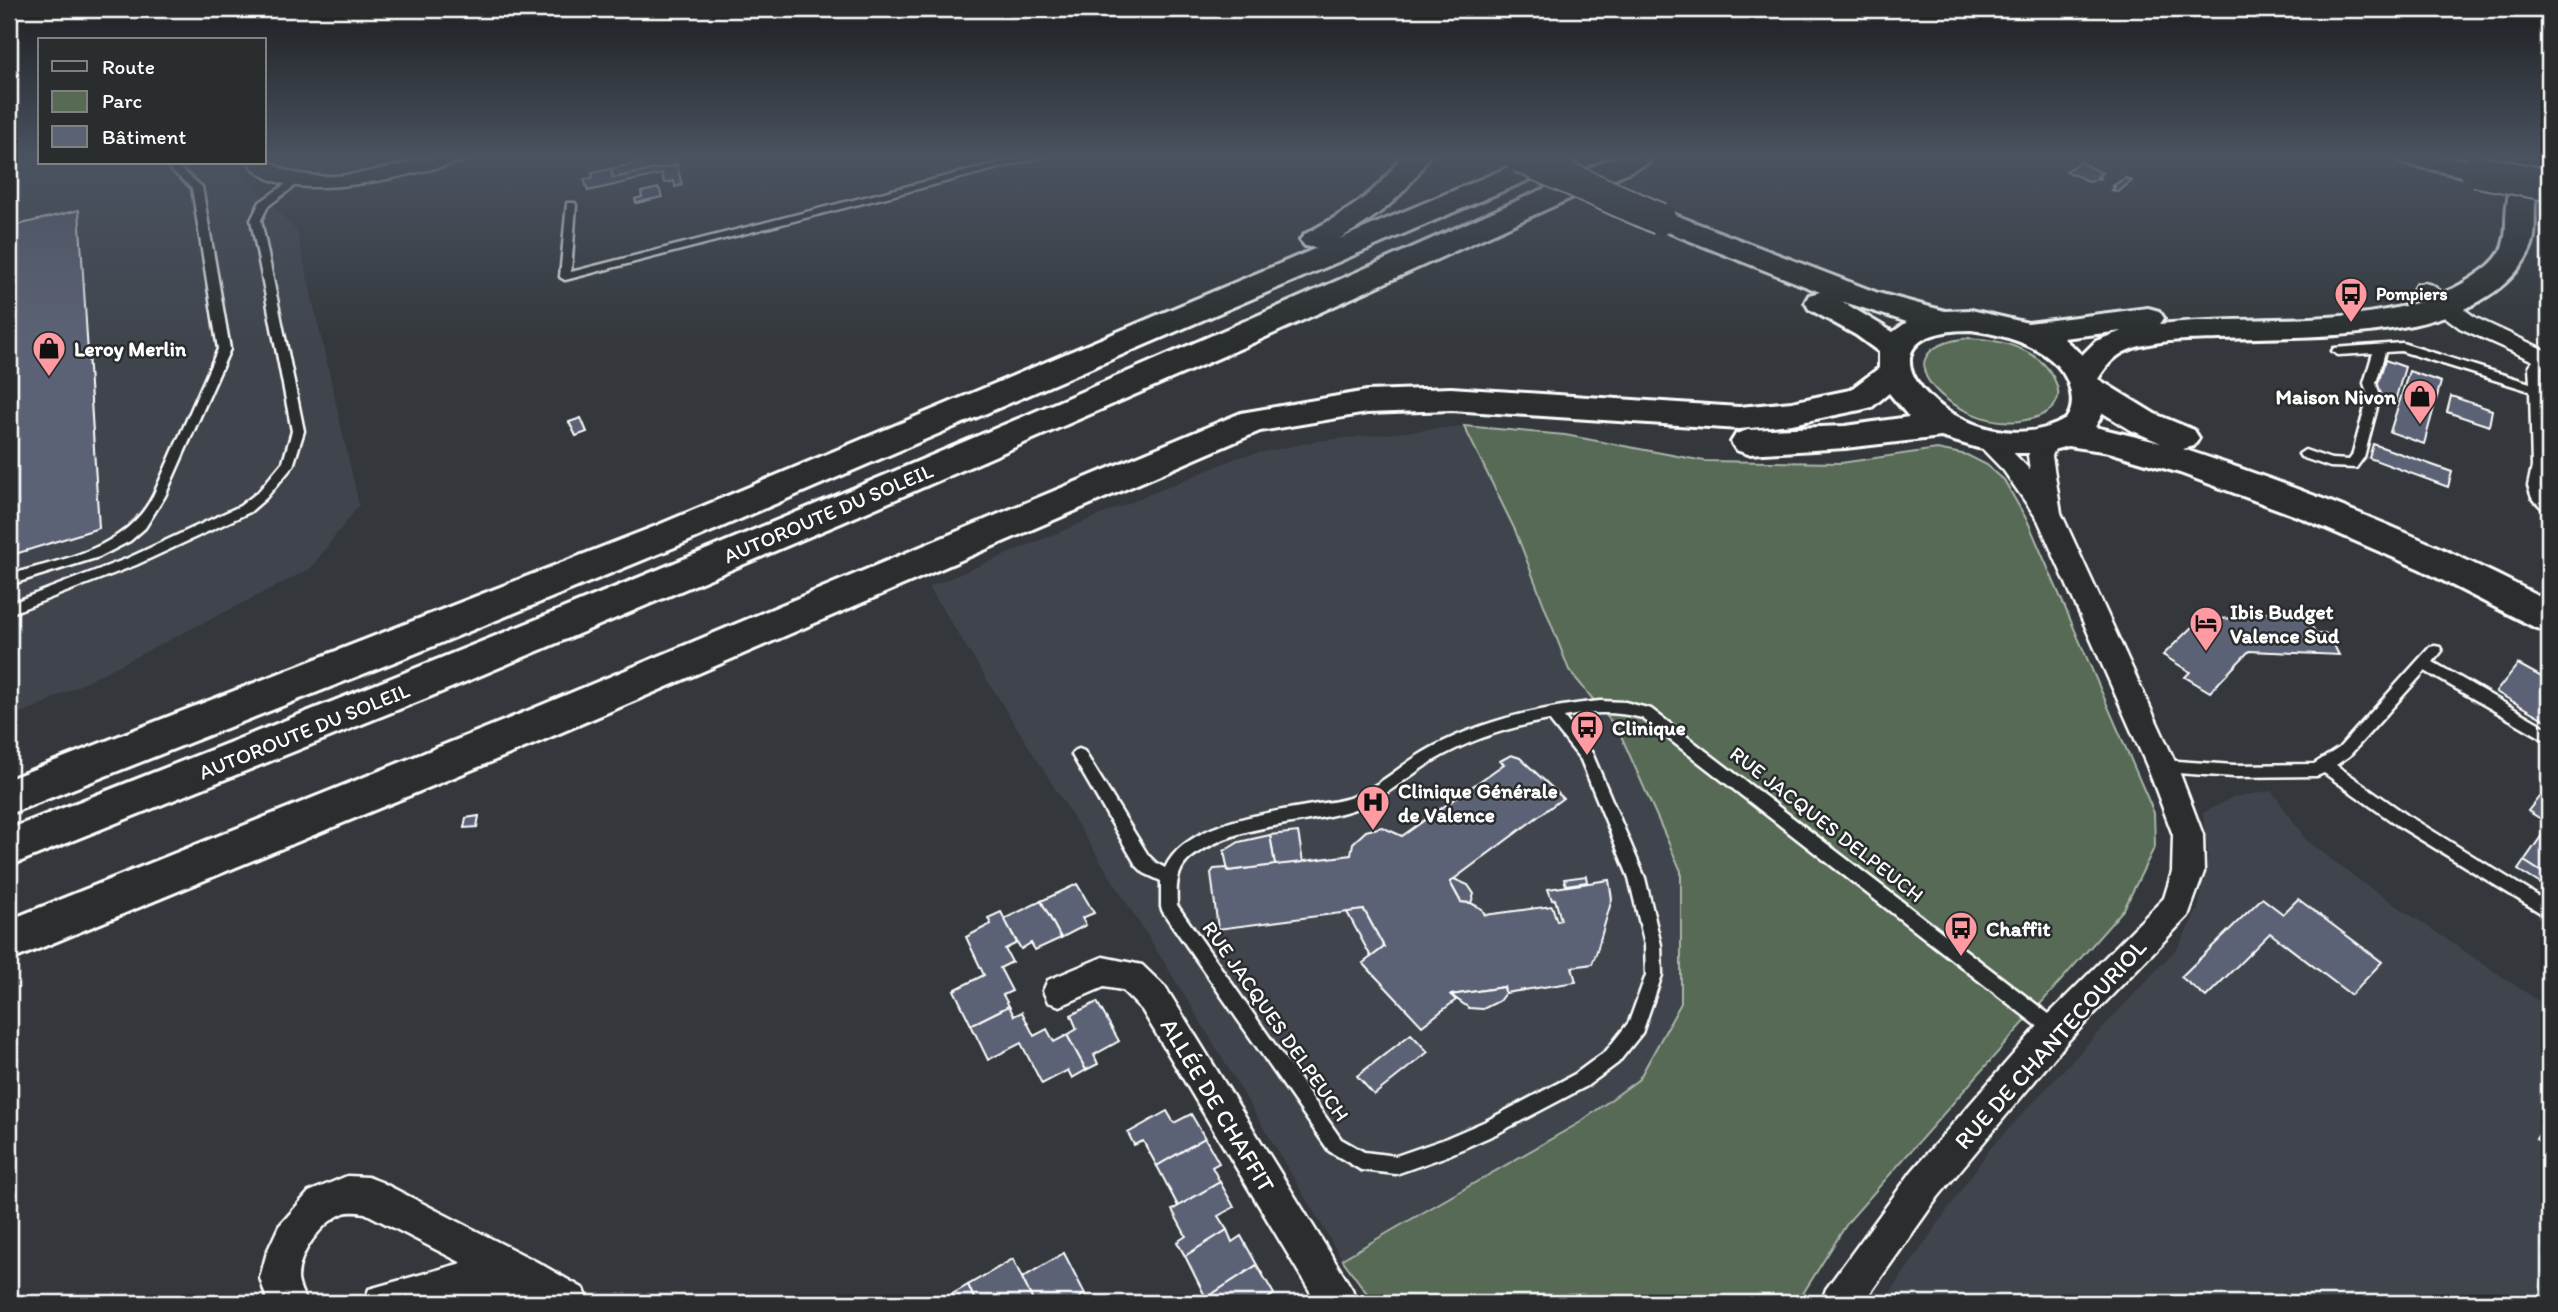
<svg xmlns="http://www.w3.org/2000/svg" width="2558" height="1312" font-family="Itim,sans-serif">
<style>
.built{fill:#40454d}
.green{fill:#566a54;stroke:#aab4aa;stroke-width:2}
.building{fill:#5b6274;stroke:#fff;stroke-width:2}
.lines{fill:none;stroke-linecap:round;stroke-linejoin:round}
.service-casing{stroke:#fff;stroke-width:5}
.minor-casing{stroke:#fff;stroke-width:5}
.primary-casing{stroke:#fff;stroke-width:6}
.motorway-casing{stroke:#fff;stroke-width:6}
.service{fill:#2a2d2e;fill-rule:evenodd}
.minor{fill:#2a2d2e;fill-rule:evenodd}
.primary{fill:#2a2d2e;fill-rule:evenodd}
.motorway{fill:#2a2d2e;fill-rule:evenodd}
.primary-bridge-casing{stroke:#fff;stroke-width:35;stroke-linecap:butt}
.motorway-bridge-casing{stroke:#fff;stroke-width:35;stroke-linecap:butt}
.primary-bridge{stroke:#2a2d2e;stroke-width:31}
.motorway-bridge{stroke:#2a2d2e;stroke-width:31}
.labels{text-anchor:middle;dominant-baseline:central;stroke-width:5;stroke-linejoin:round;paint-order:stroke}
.far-poi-label{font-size:18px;font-weight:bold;fill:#fff;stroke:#2a2d2e;text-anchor:start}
.poi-label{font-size:21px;font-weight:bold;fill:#fff;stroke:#2a2d2e;text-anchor:start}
.street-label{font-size:21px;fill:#fff;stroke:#2a2d2e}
.near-street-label{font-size:24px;fill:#fff;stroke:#2a2d2e}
</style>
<rect width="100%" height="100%" fill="#34383c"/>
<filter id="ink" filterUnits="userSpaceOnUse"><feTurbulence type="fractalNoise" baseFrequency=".0143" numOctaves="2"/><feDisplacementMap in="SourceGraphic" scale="14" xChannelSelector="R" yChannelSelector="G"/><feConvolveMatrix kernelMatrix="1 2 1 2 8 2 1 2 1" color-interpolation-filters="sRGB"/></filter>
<g filter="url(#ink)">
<!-- built -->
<g class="built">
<path d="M9,157H40V163H231L297,231L359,505L310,569L34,708L9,717Z"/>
<path d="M276,157H416L328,174L302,172Z"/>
<path d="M1464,426L1515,530L1569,670L1619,731L1681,871V1004L1639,1079L1579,1123L1342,1259L1187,999L929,587L1239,457L1317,441Z"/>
<path d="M2272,791L2306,840L2357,879L2549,1008V1303H1883L1989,1150L2178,947L2198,909L2208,857L2203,813L2233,797Z"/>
</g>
<!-- green -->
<g class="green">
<path d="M1968,338C1999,339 2042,349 2055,381C2059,389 2060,398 2054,406C2046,416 2032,419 2020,421C1955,429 1871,350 1968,338Z"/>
<path d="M1464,426L1565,435L1704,461L1841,463L1937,449L1967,455L1987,465L2004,480L2028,522L2154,813L2155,846L2124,909L1848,1222L1797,1303H1374L1342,1259L1579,1123L1639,1079L1681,1003V871L1619,731L1569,670L1515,530Z"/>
</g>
<!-- building -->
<g class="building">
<path d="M663,157H674L677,165L613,178L611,169Z"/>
<path d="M2080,162L2102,173L2097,177L2100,178L2090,182L2066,171Z"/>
<path d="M677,165L682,185L675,187L674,181L664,183L662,174L588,191L584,179L593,178L592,173L611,169L613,178Z"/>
<path d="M2125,178L2132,181L2118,192L2112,190L2115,187L2113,186Z"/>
<path d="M659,188L662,197L636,203L635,199L642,197L641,192Z"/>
<path d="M79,210L99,528L9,556V227Z"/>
<path d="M2385,360L2405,367L2395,401L2375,394Z"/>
<path d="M2409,371L2441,382L2424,444L2390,432Z"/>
<path d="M2451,396L2492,410L2489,426L2447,412Z"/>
<path d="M581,418L587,432L576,436L569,422Z"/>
<path d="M2373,444L2452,472L2448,487L2369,458Z"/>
<path d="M2234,611L2305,614L2316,634H2328L2339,655L2249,651L2210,692L2185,677L2190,672L2163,655L2199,620L2208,626L2215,619L2238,618Z"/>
<path d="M2518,664L2549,681V722L2496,692Z"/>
<path d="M1511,755L1520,758L1563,798L1450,882L1461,902L1471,903L1482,909L1485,915L1552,906L1557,921L1561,920L1555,899L1552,900L1548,889L1609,880L1612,899L1596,954L1592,964L1572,967L1576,982L1505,993L1504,987L1451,995L1456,1000L1422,1026L1363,963L1384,947L1364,910L1218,929L1211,873L1214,869L1227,868L1228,871L1351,855L1353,843L1366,831L1382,827L1402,836L1504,764L1500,761Z"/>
<path d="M2549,792V824L2528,811L2539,797L2544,800Z"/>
<path d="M479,816L477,827L464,828L466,818Z"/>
<path d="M2549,825V877L2524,861Z"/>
<path d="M1298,832L1303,862L1275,865L1270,835Z"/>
<path d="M1270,835L1275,865L1228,871L1224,851L1239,842Z"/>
<path d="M2524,861L2549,877V889L2518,870Z"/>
<path d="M1586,876L1587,882L1566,885L1564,879Z"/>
<path d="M1454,879L1468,885L1474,894L1471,903L1461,902L1450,882Z"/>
<path d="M1077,884L1094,913L1082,918L1086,925L1061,938L1041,901Z"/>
<path d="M2262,898L2283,914L2298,899L2382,962L2351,995L2270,933L2206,997L2181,977Z"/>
<path d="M1041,901L1061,938L1035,950L1031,943L1021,949L1004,919Z"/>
<path d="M1364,910L1384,947L1371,957L1347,912Z"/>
<path d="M1001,912L1017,943L1005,949L1012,962L1000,968L1012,991L1003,995L1009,1006L971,1025L954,990L984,975L966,937L991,924L988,918Z"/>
<path d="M1504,987L1505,993L1499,1001L1483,1009L1469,1008L1451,995Z"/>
<path d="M1097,1002L1119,1041L1094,1055L1098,1064L1086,1070L1067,1035L1077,1029L1071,1015Z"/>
<path d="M1009,1006L1014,1016L1022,1012L1034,1036L1047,1029L1054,1042L1067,1035L1086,1070L1072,1078L1068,1070L1042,1084L1021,1043L988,1060L971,1025Z"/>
<path d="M1411,1034L1428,1052L1374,1095L1357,1076Z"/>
<path d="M1167,1111L1174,1123L1191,1114L1205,1138L1157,1166L1143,1141L1134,1145L1128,1133Z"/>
<path d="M2549,1120V1148L2536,1139Z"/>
<path d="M1205,1138L1219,1163L1212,1167L1220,1182L1178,1206L1157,1166Z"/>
<path d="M1220,1182L1234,1207L1218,1216L1227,1230L1185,1256L1177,1242L1186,1236L1172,1210Z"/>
<path d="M1227,1230L1232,1242L1241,1236L1257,1265L1206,1298L1185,1256Z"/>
<path d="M1064,1253L1085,1294L1072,1303H1034L1022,1278Z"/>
<path d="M1013,1259L1034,1303H976L968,1285Z"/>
<path d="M1257,1265L1274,1294L1266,1300L1268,1303H1209L1206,1298Z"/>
<path d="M968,1285L976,1303H937Z"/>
</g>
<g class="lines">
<defs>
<g id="service">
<path d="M1022,157H1041L565,280L560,277L567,203H575L576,205L571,272Z"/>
<path d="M163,163H174L202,187L230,349L165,496L145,528L130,541L99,557L9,585V575C62,559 125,550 153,496L218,349L192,188Z"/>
<path d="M296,177L301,180L300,182L268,206L261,220L304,431L293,466L266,498L250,512L136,565L9,614V604L126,559L240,506L258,492L283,462L292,431L251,220L260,202Z"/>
<path d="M2402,343L2530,383L2529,366L2538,355H2546L2548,358L2541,367L2544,467L2540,486L2542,493L2549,500V511L2544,510L2532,498L2528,486L2532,467L2530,391L2401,351L2385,352L2376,383L2380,396L2364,457L2356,468L2330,467L2301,457L2299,454L2305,450L2331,459L2349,460L2352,456L2368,396L2364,383L2373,353L2338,355L2332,351L2334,348Z"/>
<path d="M2435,646L2440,647L2442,651L2433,662L2549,729V742L2425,671L2349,756L2336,765L2407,815L2549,903V918L2397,825L2324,773L2317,776L2234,777L2162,772L2157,770L2155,766L2157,762L2162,760L2234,765L2314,764L2339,748L2430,647Z"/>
<path d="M1600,701L1625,702L1651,709L2062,1024L2064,1030L2062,1036L2056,1038L2050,1036L1642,718C1616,711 1590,712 1564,717L1592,753L1645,878L1661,945L1662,975L1642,1033L1618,1063L1587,1086L1498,1133L1444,1157L1396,1174L1361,1170L1329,1151L1163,912L1161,907V881L1144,873L1136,865L1072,755L1074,751L1079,749L1084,751L1148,855L1156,863L1165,868C1186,822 1268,813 1312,805C1327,802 1341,802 1354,796C1382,785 1404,762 1431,748C1483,720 1542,707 1600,701ZM1549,720L1581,760L1629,878L1645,945L1646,975L1629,1022L1606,1051L1575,1074L1486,1121L1442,1140L1396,1156L1364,1152L1341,1139L1177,905C1176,886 1176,869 1192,857C1238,823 1293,827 1345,812C1379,803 1404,779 1433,761C1468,740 1509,727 1549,720Z"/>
</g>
<g id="minor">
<path d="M429,157H466L463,161C415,173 284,212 249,163H264V158C272,162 280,169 288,171C332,185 386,168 429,157Z"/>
<path d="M2424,283L2432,285L2476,318L2549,352V368L2460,328L2416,295L2413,290L2416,285Z"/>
<path d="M1984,430L1993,432L2030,470L2028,456L2037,435L2046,433L2055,435L2058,441L2052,456L2061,513L2177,766L2203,835L2204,872L2188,916L2068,1041L1938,1197L1863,1303H1821L1826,1289L1912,1171L2044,1019L2164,898L2172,872L2173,835L2147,766L2038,520L2004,471L1972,438L1975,432Z"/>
<path d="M1103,957L1142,965L1166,988L1352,1289L1357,1303H1317L1142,1010L1122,990L1104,987L1060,1006L1048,1002L1043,991L1048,980Z"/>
<path d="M347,1176L368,1177L381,1182L537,1262L584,1289L589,1303H535L520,1294L453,1303H364L369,1289L462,1263L365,1213C358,1212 350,1211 344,1213C321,1222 298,1254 298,1278C298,1286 304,1296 307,1303H268L260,1278L267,1252L279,1226L309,1192Z"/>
</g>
<path id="primary" d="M2515,157H2543C2541,173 2537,189 2535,205C2534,221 2537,237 2529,252C2482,346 2307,335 2219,339C2189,340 2150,339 2124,352C2112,358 2105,368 2098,379L2155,414L2194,430L2199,438L2194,446L2183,449C2309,490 2432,540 2549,601V632L2536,628L2420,569L2302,518L2180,473L2109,452L2068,446L2041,453H2009L1978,448L1941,437L1845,448L1748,454L1736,450L1731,442L1736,434L1748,430L1845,426L1909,417L1889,393L1872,407L1860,410L1792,424L1739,429L1451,410L1367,413L1260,431L534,744L9,961V920L506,720L1241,413L1367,391L1451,388L1739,407L1792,402L1850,390L1879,368V352L1856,335L1809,309L1805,302L1809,295L1820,292L1650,225L1646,219L1650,213L1660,210L1670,213L1878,293L1945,311L1971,310L2028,323L2148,308L2159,311L2164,318L2160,324C2256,313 2391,333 2473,277C2483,270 2494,263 2500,252C2508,237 2505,221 2507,205C2509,189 2513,173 2515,157ZM1841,301L1907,322L1893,332ZM1971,330C2007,335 2064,350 2071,393C2073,403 2072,411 2066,419C1970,475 1827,330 1971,330ZM2122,331L2096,341L2082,355L2063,338ZM2103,413L2131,430L2161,443L2095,427Z"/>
<g id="motorway">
<path d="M1400,157H1428C1407,195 1376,218 1339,239L1533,157H1571L1568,163L682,544L414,654L9,814V779L656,526L1317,248L1305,246L1300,240L1305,234C1341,215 1379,194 1400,157Z"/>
<path d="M1614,157H1651L1648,163L1246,346L841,523L434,695L9,866V829C550,619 1085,397 1614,157Z"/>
<path d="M2399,157H2452L2486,165L2490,171L2486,177L2476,179L2402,163Z"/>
</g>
</defs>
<!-- service casing -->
<use href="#service" class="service-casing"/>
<!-- minor casing -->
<use href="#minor" class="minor-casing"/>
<!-- primary casing -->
<use href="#primary" class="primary-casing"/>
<!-- motorway casing -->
<use href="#motorway" class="motorway-casing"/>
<!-- service -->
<use href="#service" class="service"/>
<!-- minor -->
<use href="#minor" class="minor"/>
<!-- primary -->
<use href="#primary" class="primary"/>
<!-- motorway -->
<use href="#motorway" class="motorway"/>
<defs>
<path id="primary-bridge" d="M1520,157L1660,219"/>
<path id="motorway-bridge" d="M2476,171L2549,185"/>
</defs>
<!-- primary-bridge casing -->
<use href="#primary-bridge" class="primary-bridge-casing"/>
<!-- motorway-bridge casing -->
<use href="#motorway-bridge" class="motorway-bridge-casing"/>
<!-- primary-bridge -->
<use href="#primary-bridge" class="primary-bridge"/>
<!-- motorway-bridge -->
<use href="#motorway-bridge" class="motorway-bridge"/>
</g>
</g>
<!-- sky -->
<linearGradient id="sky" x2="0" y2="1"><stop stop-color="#1d1f21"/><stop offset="0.46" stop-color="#4a5361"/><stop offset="1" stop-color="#4a5361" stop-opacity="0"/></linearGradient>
<rect width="2558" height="341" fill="url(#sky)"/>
<!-- icons -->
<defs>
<symbol id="bus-pin" viewBox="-11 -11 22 30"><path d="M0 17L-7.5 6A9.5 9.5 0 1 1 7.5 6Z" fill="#ff9aa2" stroke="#2a2d2e"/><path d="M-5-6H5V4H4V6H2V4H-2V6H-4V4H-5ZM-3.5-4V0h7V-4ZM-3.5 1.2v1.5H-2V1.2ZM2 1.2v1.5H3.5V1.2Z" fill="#111"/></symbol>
<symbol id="shop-pin" viewBox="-11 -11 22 30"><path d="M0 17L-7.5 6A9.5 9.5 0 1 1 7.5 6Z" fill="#ff9aa2" stroke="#2a2d2e"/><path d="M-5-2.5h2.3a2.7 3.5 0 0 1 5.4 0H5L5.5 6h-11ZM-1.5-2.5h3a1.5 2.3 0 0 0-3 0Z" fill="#111"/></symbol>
<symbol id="hotel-pin" viewBox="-11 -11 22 30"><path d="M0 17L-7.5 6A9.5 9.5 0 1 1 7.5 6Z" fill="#ff9aa2" stroke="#2a2d2e"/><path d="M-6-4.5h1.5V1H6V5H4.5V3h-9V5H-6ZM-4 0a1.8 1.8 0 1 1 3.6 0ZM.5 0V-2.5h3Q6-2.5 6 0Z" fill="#111"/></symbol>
<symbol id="hospital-pin" viewBox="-11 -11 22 30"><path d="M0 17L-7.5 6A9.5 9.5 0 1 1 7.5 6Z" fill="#ff9aa2" stroke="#2a2d2e"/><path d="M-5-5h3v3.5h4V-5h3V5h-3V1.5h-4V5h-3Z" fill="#111"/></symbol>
</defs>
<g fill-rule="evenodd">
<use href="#bus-pin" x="2332" y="275" width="38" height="52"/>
<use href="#shop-pin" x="30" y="329" width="38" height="52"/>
<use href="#shop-pin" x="2401" y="377" width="38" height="52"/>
<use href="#hotel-pin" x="2187" y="604" width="38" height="52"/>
<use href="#bus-pin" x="1568" y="708" width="38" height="52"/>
<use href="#hospital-pin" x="1354" y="783" width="38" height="52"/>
<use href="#bus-pin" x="1942" y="909" width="38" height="52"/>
</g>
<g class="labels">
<!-- far-poi labels -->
<g class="far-poi-label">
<text x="2376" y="294">Pompiers</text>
</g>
<!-- poi labels -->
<g class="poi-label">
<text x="74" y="348">Leroy Merlin</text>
<text x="2396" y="396" text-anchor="end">Maison Nivon</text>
<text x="2230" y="611">Ibis Budget<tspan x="2230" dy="24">Valence Sud</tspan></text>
<text x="1612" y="727">Clinique</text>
<text x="1398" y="790">Clinique Générale<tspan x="1398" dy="24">de Valence</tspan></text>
<text x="1986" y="928">Chaffit</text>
</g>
<!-- street labels -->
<g class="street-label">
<text transform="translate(828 513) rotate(-23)">AUTOROUTE DU SOLEIL</text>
<text transform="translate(304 731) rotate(-22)">AUTOROUTE DU SOLEIL</text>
<text transform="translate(1827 824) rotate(38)">RUE JACQUES DELPEUCH</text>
<text transform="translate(1276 1021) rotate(55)">RUE JACQUES DELPEUCH</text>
</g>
<!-- near-street labels -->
<g class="near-street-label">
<text transform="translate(2050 1044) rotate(-48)">RUE DE CHANTECOURIOL</text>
<text transform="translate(1218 1105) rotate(59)">ALLÉE DE CHAFFIT</text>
</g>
</g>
<!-- margin -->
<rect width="2558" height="1312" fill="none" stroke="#2a2d2e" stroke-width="35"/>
<rect x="18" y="18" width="2523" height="1277" fill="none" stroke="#fff" stroke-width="2.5" filter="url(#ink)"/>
<!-- legend -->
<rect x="38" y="38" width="228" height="126" fill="#2a2d2e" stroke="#7f8182" stroke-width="2"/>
<rect x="52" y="61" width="35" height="10" fill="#2a2d2e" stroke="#7f8182" stroke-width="2"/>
<text x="102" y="74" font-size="21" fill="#ffffff">Route</text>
<rect x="52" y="91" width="35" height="21" fill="#566a54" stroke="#7f8182" stroke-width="2"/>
<text x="102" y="108" font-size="21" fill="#ffffff">Parc</text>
<rect x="52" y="126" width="35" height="21" fill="#5b6274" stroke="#7f8182" stroke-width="2"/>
<text x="102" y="144" font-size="21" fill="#ffffff">Bâtiment</text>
</svg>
